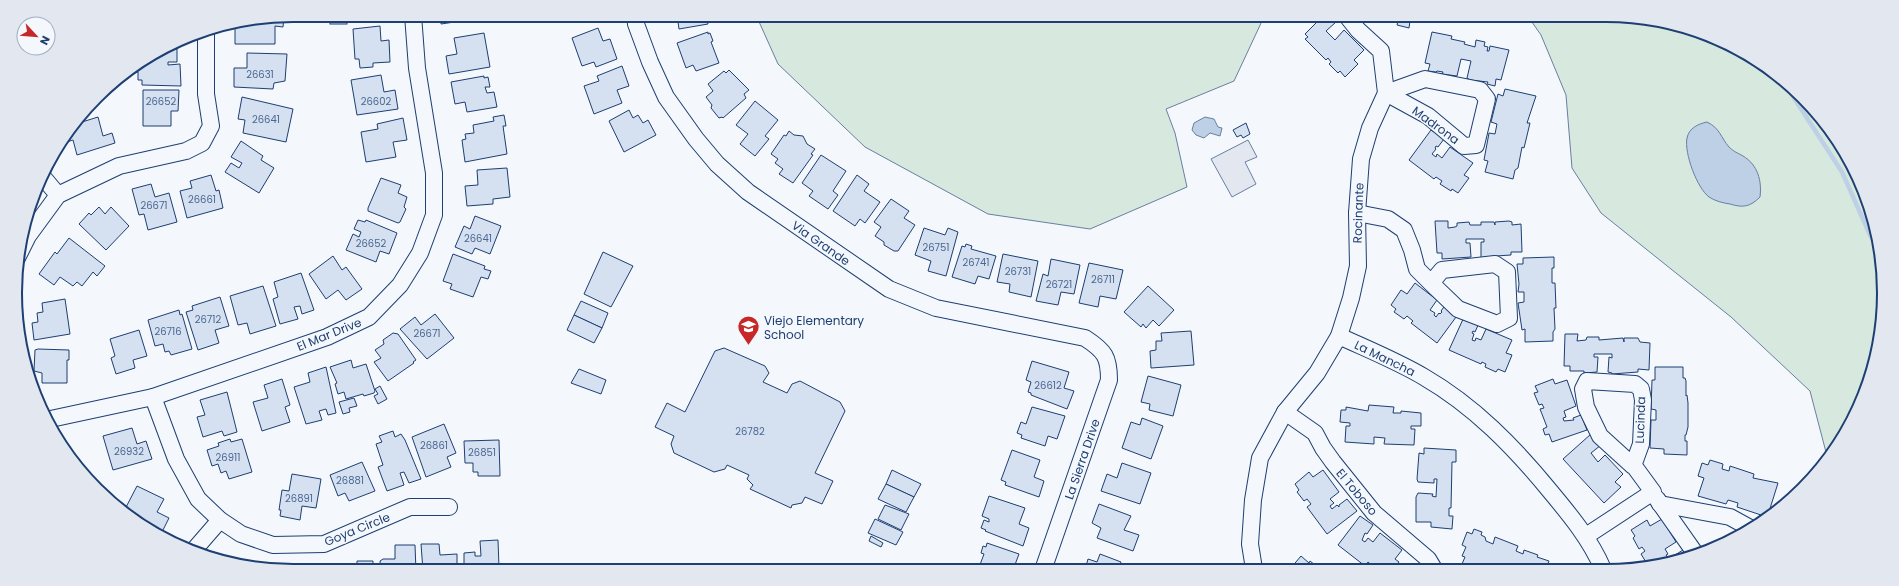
<svg xmlns="http://www.w3.org/2000/svg" width="1899" height="586" font-family="Poppins,sans-serif">
<style>
.green{fill:#d7e8df;stroke:#687fa3}
.parking{fill:#e3e8f0;stroke:#687fa3}
.water{fill:#bed0e5;stroke:#687fa3}
.lines{fill:none;stroke-linecap:round;stroke-linejoin:round}
.stream{stroke:#bed0e5;stroke-width:4.5}
.building{fill:#d5e0f0;stroke:#1d3f73}
.minor-casing{stroke:#1d3f73;stroke-width:18}
.minor{stroke:#f4f7fb;stroke-width:16}
.labels{text-anchor:middle;dominant-baseline:central;stroke-width:3;stroke-linejoin:round;paint-order:stroke}
.number-label{font-size:10px;fill:#4b6792}
.street-label{font-size:12px;fill:#1d3f73;stroke:#f4f7fb}
.poi-label{font-size:12px;fill:#1d3f73;stroke:#f4f7fb;text-anchor:start}
.rim{fill:none;stroke:#1d3f73;stroke-width:2}
</style>
<rect width="100%" height="100%" fill="#f4f7fb"/>
<!-- green -->
<g class="green">
<path d="M756,15H1258L1262,21L1234,81L1166,109L1175,133L1187,187L1090,229L988,214L865,147L778,64Z"/>
<path d="M1527,15H1606L1660,20L1713,36L1761,62L1803,97L1837,139L1863,187L1879,239L1884,293L1879,347L1847,432L1827,456L1810,391L1731,317L1601,213L1572,168L1566,95L1541,35Z"/>
</g>
<!-- parking -->
<path class="parking" d="M1248,140L1257,157L1245,162L1256,184L1232,197L1211,159Z"/>
<!-- water -->
<g class="water">
<path d="M1205,117L1214,119L1218,127L1222,128L1220,136L1210,133L1204,138L1196,135L1192,130L1194,123Z"/>
<path d="M1707,122C1720,128 1721,138 1729,147C1734,152 1738,153 1743,156C1758,165 1762,181 1760,197C1750,207 1743,208 1730,204C1723,203 1715,201 1709,197C1697,188 1684,153 1687,138C1689,128 1698,124 1707,122Z"/>
</g>
<g class="lines">
<!-- stream -->
<path class="stream" d="M1783,81L1842,172L1870,235L1880,253"/>
</g>
<!-- building -->
<g class="building">
<rect x="330" y="15" width="17" height="9"/>
<path d="M350,15H378V16L350,17Z"/>
<path d="M441,15H479L467,16L468,20L441,24Z"/>
<path d="M565,15H595V18L565,21Z"/>
<path d="M677,15H706L708,24L679,29Z"/>
<path d="M1324,15H1330L1336,22L1326,31L1335,40L1344,30L1364,50L1354,60L1358,64L1345,77L1340,71L1338,73L1329,64L1331,62L1328,58L1326,60L1305,39L1308,37L1305,34Z"/>
<path d="M1379,15H1415L1414,22L1410,21L1409,28L1397,25L1399,17H1395L1394,19L1379,17Z"/>
<path d="M284,16L283,27L275,26V44H235V26H245V20Z"/>
<path d="M380,26L381,41L389,40L390,62L373,63V67L360,68L359,59H355L353,29Z"/>
<path d="M598,28L603,41L610,39L617,59L596,67L594,62L582,66L572,38Z"/>
<path d="M708,32V34L710,33L713,41L711,42L719,63L696,71L693,65L686,68L677,43Z"/>
<path d="M1432,32L1452,36L1451,39L1465,42L1464,44L1475,47L1476,40L1485,42L1484,46L1488,47L1487,51H1489L1490,46L1509,50L1501,80L1496,79L1495,86L1487,84L1488,82L1470,80L1467,78L1471,61L1461,59L1457,76L1442,74L1443,72L1437,71L1436,72L1428,71L1430,64L1425,63Z"/>
<path d="M484,33L490,67L449,74L446,56L457,54L454,38Z"/>
<path d="M177,49V62H168V65L180,64L181,86L142,85V80H138V72H131V71L165,50Z"/>
<path d="M247,53L287,54L285,81L274,83L273,89L234,87V68H247Z"/>
<path d="M622,66L629,86L617,90L622,103L594,114L584,86L599,81L597,76Z"/>
<path d="M729,70L749,90L744,94L746,98L723,118L722,117L719,118L711,108L712,105L706,97L713,91L708,84L724,71L726,73Z"/>
<path d="M381,75L384,92L395,90L398,109L357,115L351,80Z"/>
<path d="M484,76V78L488,77L490,87H485L487,93L494,92L497,107L467,112L465,102L455,104L451,82Z"/>
<path d="M1505,89L1536,96L1527,123H1530L1524,148L1522,147L1518,168L1515,170L1513,179L1485,172L1488,161L1484,160L1489,133L1495,134L1497,124L1491,122L1498,94L1503,96Z"/>
<path d="M143,90H179L178,111H171V126H143Z"/>
<path d="M242,97L293,109L286,142L243,133L245,120L238,119Z"/>
<path d="M755,101L778,120L765,136L769,139L755,156L740,144L748,134L736,125Z"/>
<path d="M629,110L633,118L638,115L643,123L648,120L656,135L624,152L609,121Z"/>
<path d="M504,115L506,126H503L507,154L465,162L462,140L466,139L465,134L474,133L473,125L494,121L493,117Z"/>
<path d="M81,117L82,122L98,117L103,136L112,133L115,143L77,155L73,140L60,144L72,124Z"/>
<path d="M403,118L407,140L393,142L396,157L366,162L361,132L378,129L377,124Z"/>
<path d="M1246,123L1250,134L1243,138L1241,135L1237,137L1233,130Z"/>
<path d="M1431,130L1444,139L1438,147L1436,146L1435,148L1436,149L1432,154L1436,157L1437,154L1442,158L1450,147L1473,163L1464,175L1469,178L1458,193L1452,189L1451,191L1440,184L1442,181L1436,177L1434,179L1409,160Z"/>
<path d="M789,131L794,135L803,136L807,144L815,149L811,154L813,155L793,183L779,174L783,169L775,163L778,159L771,154L784,135L786,136Z"/>
<path d="M241,141L263,156L261,160L274,168L259,193L225,172L231,163L239,168L242,163L231,157Z"/>
<path d="M821,155L846,171L833,191L838,195L828,209L809,196L813,191L802,183Z"/>
<path d="M507,168L510,197L493,199V204L467,206L465,186L478,185L477,170Z"/>
<path d="M211,175L216,191L219,190L223,208L187,218L180,191L192,188L190,181Z"/>
<path d="M857,175L869,184L864,191L880,202L865,223L860,219L855,226L833,211Z"/>
<path d="M381,178L401,185L398,193L407,197L404,207L406,209L400,222L398,223L368,211V208Z"/>
<path d="M151,184L155,197L169,193L177,222L148,230L144,214L139,215L132,189Z"/>
<path d="M891,199L909,211L904,218L915,225L898,251H894L884,245V242L875,236L881,227L874,222Z"/>
<path d="M99,207L105,214L111,207L129,226L106,250L79,224L89,213L91,215Z"/>
<path d="M475,216L501,226L490,254L475,248L472,254L455,247L464,226L470,229Z"/>
<path d="M358,220L365,222L366,220L397,233L389,254L380,251L376,262L346,250L353,234L359,237L361,232L354,229Z"/>
<path d="M1435,221H1448V228L1455,227L1457,226V223L1469,222L1470,225H1481V222H1494L1495,225V222L1509,221L1512,222V225L1521,224L1522,252H1511V255L1496,256V257L1481,258V242H1484V239H1466V243H1470L1471,257L1442,259V253H1437Z"/>
<path d="M924,228L945,235L948,228L958,232L946,276L928,271L931,261L915,255Z"/>
<path d="M69,238L105,266L97,276L93,272L82,286L77,282L73,286L60,277L54,285L39,274L55,252L57,254Z"/>
<path d="M966,244L972,246L971,249L996,256L989,279L978,276L975,284L952,277L962,246L965,247Z"/>
<path d="M603,252L633,266L611,307L584,294Z"/>
<path d="M453,254L485,266L484,269L491,271L488,279L481,277L473,297L450,289L452,284L443,281Z"/>
<path d="M1003,254L1038,261L1031,297L1009,292L1010,284L997,282Z"/>
<path d="M333,256L342,270L346,267L362,289L346,300L338,290L326,299L309,274Z"/>
<path d="M1554,257V268H1552V283H1555L1556,308H1554L1555,329L1553,332V341L1525,342V329L1522,330L1518,303L1524,302V292H1518L1519,284L1517,264H1523V258Z"/>
<path d="M1051,259L1080,265L1074,294L1061,292L1058,305L1036,301L1043,274L1048,276Z"/>
<path d="M1089,263L1123,270L1116,299L1100,296L1098,307L1079,303Z"/>
<path d="M301,273L314,310L302,314L300,306L294,307L298,319L280,324L273,299L278,297L274,282Z"/>
<path d="M1415,283L1437,300L1430,310L1435,313L1434,315L1436,317L1439,313L1440,314L1442,312L1441,311L1446,304L1459,313L1437,343L1411,323L1413,321L1407,316L1404,319L1394,312L1396,309L1391,305L1401,290L1407,294Z"/>
<path d="M263,286L276,326L250,334L247,323L238,325L230,296Z"/>
<path d="M1148,286L1174,310L1159,326L1153,320L1146,328L1143,324L1141,327L1124,312Z"/>
<path d="M220,297L229,326L215,330L219,343L198,350L186,312L193,310L192,306Z"/>
<path d="M65,299L70,334L34,340L32,323L38,322L37,313L43,312L42,303Z"/>
<path d="M581,301L608,313L602,328L574,315Z"/>
<path d="M179,310L180,315L182,314L192,349L171,355L169,351L165,352L163,344L155,346L148,320Z"/>
<path d="M435,314L454,338L427,359L400,329L415,317L421,325Z"/>
<path d="M574,315L602,328L594,343L567,330Z"/>
<path d="M1464,317L1479,323L1475,332L1473,331L1472,333L1474,334L1472,340L1475,341L1476,338L1481,340L1486,329L1512,340L1506,353L1512,355L1505,372L1498,369L1496,372L1485,367L1486,364L1482,362L1481,364L1449,350Z"/>
<path d="M139,330L147,356L133,360L135,368L116,374L111,358L115,356L110,339Z"/>
<path d="M1191,331L1194,365L1151,368L1150,351L1156,350V341H1162L1161,333Z"/>
<path d="M393,333L398,334L416,360L413,362L414,363L388,381L374,362L381,358L375,350L384,344L383,340Z"/>
<path d="M1565,334H1578L1577,341L1586,340L1587,337H1599V340L1623,338L1624,342V338H1638L1640,342L1650,343L1649,370L1638,369V372L1612,374V373L1608,372L1609,357L1612,358V354H1594V357H1598L1597,372L1584,373V371H1570V366H1564Z"/>
<path d="M724,348L765,366L769,373L763,382L787,393L792,384L800,381L840,402L845,411L815,473L833,481L822,504L805,497L802,503L792,505L791,508L750,489L753,485L747,479L749,475L727,465L725,469L714,472L674,453L671,444L674,436L655,427L667,403L685,412L715,351Z"/>
<path d="M38,349L69,350V360H67V383H42V373L34,371L35,350Z"/>
<path d="M351,360L353,368L366,364L375,391L374,393L364,396L363,394L346,399L344,392L338,394L335,384L337,383L330,367Z"/>
<path d="M1032,361L1069,372L1064,388L1074,391L1067,409L1031,395V393L1028,392L1031,382L1026,380Z"/>
<path d="M326,367L336,413L328,415L326,409L319,411L322,420L306,424L294,387L310,382L308,373Z"/>
<path d="M1655,367H1683V378H1685L1686,381V396L1687,395L1688,403V427L1686,435H1685V441H1687V455L1664,454V449L1650,448L1651,420H1656V410L1651,409L1652,380H1655Z"/>
<path d="M579,369L606,380L601,394L571,383Z"/>
<path d="M1148,376L1181,385L1173,416L1149,410L1150,404L1141,402Z"/>
<path d="M282,379L290,405L285,407L290,422L262,431L253,402L268,398L264,385Z"/>
<path d="M1553,379L1555,384L1567,380L1576,406L1564,411L1566,417L1563,418L1564,421L1574,420L1573,418L1581,415L1587,430L1552,442L1549,434L1545,435L1543,429L1547,427L1540,409L1544,408L1542,404L1539,405L1534,393L1538,392L1535,386Z"/>
<path d="M380,386L387,399L378,404L374,396L378,394L375,389Z"/>
<path d="M227,392L237,432L224,436L222,431L203,437L197,417L205,415L200,400Z"/>
<path d="M354,398L357,406L349,408L350,412L343,414L339,402Z"/>
<path d="M1369,405L1394,407L1393,413H1401V411L1421,413V426H1411V429H1415L1414,445L1384,444L1385,438L1374,437V444L1345,442L1346,426H1350V423L1340,422L1341,410H1346V407L1368,411Z"/>
<path d="M1032,407L1065,416L1057,439L1048,436L1045,446L1021,438L1022,435L1017,433L1021,422L1026,424Z"/>
<path d="M1142,418L1163,426L1151,459L1122,448L1131,422L1140,425Z"/>
<path d="M444,424L456,453L447,457L451,467L426,477L412,437Z"/>
<path d="M132,428L137,444L146,441L152,459L113,470L103,436Z"/>
<path d="M393,431L395,437L401,434L405,440L421,479L409,483L404,472L400,473L404,485L387,491L378,467L383,465L376,444L382,442L379,436Z"/>
<path d="M1591,434L1601,445L1591,453L1598,462L1605,455L1623,474L1615,482L1621,487L1604,503L1563,459Z"/>
<path d="M230,439L231,442L242,439L252,472L229,479L226,471L221,473L218,464L212,466L207,450L219,446L218,443Z"/>
<path d="M499,440L500,476H478V472H473V463H465L464,441Z"/>
<path d="M62,446H68V455Z"/>
<path d="M1424,448L1456,450V462H1452L1451,508H1449V516H1453L1452,529L1431,527V522H1416V497L1418,493L1433,494L1432,496L1436,497L1437,479H1434V483L1418,482L1417,479L1419,453L1424,454Z"/>
<path d="M1012,450L1040,460L1034,477L1044,481L1039,497L1005,485L1006,482L1001,480Z"/>
<path d="M1710,460L1723,464L1722,469L1729,471L1730,466L1754,474L1753,478L1778,483L1768,515L1762,514L1761,515L1737,507L1738,503L1728,500L1726,504L1698,496L1704,478L1698,476L1702,463L1708,465Z"/>
<path d="M362,462L375,491L349,501L345,493L338,496L330,475Z"/>
<path d="M1122,463L1151,473L1140,504L1101,491L1107,474L1117,478Z"/>
<path d="M892,470L921,484L914,497L886,484Z"/>
<path d="M1323,470L1339,492L1330,499L1334,503L1330,506L1332,509L1337,505L1339,507V505L1347,499L1357,511L1327,534L1307,507L1311,504L1307,499L1304,501L1297,492L1299,490L1295,484L1309,472L1313,477Z"/>
<path d="M292,474L321,479L316,508L302,506L300,520L280,516L281,510H279L282,490L289,491Z"/>
<path d="M886,484L914,497L906,512L878,499Z"/>
<path d="M137,486L164,499L157,512L169,518L160,536L139,524L136,522L138,519L124,511Z"/>
<path d="M989,496L1025,508L1019,524L1029,528L1023,546L985,531L986,530L981,528L984,520L989,522V519L982,516Z"/>
<path d="M1099,504L1131,516L1124,530L1139,535L1133,551L1097,538L1101,528L1092,523Z"/>
<path d="M885,505L909,514L901,530L878,519Z"/>
<path d="M1360,516L1373,525L1367,534L1365,533L1362,540L1365,542L1368,538L1373,542L1380,533L1402,550L1395,559L1399,562L1394,569H1376L1368,562L1365,566L1338,545Z"/>
<path d="M875,519L903,532L896,545L868,533Z"/>
<path d="M1662,519L1676,542L1665,549L1668,554L1666,555L1668,558L1672,556L1674,558L1676,557L1675,555L1683,550L1686,555L1649,567L1641,554L1645,551L1642,547L1639,549L1633,538L1635,536L1631,530L1647,520L1650,526Z"/>
<path d="M1474,529L1482,532L1481,535L1485,537L1486,541L1493,544L1495,537L1518,546L1516,551L1523,554L1524,550L1538,555L1537,557L1549,561L1546,569H1471L1463,566L1462,564L1465,557L1462,556L1466,547L1462,545L1467,532L1472,534Z"/>
<path d="M871,536L883,543L881,547L869,541Z"/>
<path d="M498,540L499,568H494V571H464V553L475,552V556H481L480,541Z"/>
<path d="M987,543L1019,554L1013,570H978L984,554L981,553L983,546L986,547Z"/>
<path d="M421,544H439L440,555L457,554V571H423Z"/>
<path d="M395,545H415L416,571H381L380,561L383,559H395Z"/>
<path d="M1100,554L1121,562L1118,570H1085L1088,559L1097,562Z"/>
<path d="M1301,556L1309,563L1310,561L1320,569H1290Z"/>
<path d="M357,561H373V571H347V568H357Z"/>
</g>
<g class="lines">
<defs>
<g id="minor">
<path d="M635,15L636,24L650,62L666,97L696,139L717,164L748,192L889,289L936,308L1085,338C1105,351 1109,357 1109,380L1043,570"/>
<path d="M1425,79L1480,90L1487,99L1476,145L1464,146L1428,116L1386,93Z"/>
<path d="M42,176L58,195"/>
<path d="M1357,213L1388,219L1404,230L1412,250L1417,269L1431,283L1458,309L1497,324L1509,318L1507,272L1495,264L1442,270L1431,283"/>
<path d="M17,258L28,236L58,195L119,166L186,151L202,143L211,126L206,94V30"/>
<path d="M1339,336C1367,349 1397,361 1424,377C1474,406 1514,447 1550,491C1570,515 1590,539 1603,569"/>
<path d="M153,397L176,459L198,499L220,520L241,534L273,545L324,544L410,507H449"/>
<path d="M1285,412L1315,433L1323,448L1333,462L1374,513L1428,559L1434,569"/>
<path d="M46,420L153,397L327,337L369,317L400,285L420,253L434,215V173L417,68L413,15"/>
<path d="M1657,499L1695,553"/>
<path d="M1660,504L1730,517L1750,528"/>
<path d="M1586,536L1653,492L1634,466H1633L1600,436L1586,407L1583,389L1587,381L1635,384L1641,389L1643,400L1641,444L1633,466"/>
<path d="M194,550L220,520"/>
<path d="M1254,569L1250,544L1253,500L1260,458L1285,412L1317,373L1339,336L1351,298L1358,266L1357,213L1361,159L1370,128L1386,93L1381,51L1358,30L1346,15"/>
</g>
</defs>
<!-- minor casing -->
<use href="#minor" class="minor-casing"/>
<!-- minor -->
<use href="#minor" class="minor"/>
</g>
<!-- icons -->
<defs>
<symbol id="school-pin" viewBox="-11 -11 22 30"><path d="M0 17L-7.5 6A9.5 9.5 0 1 1 7.5 6Z" fill="#c62828" stroke="#f4f7fb"/><path d="M0-5L7-2L0 1L-7-2ZM-4 1L0 2.5L4 1V4Q0 6-4 4Z" fill="#fff"/></symbol>
</defs>
<g fill-rule="evenodd">
<use href="#school-pin" x="736" y="314" width="25" height="34"/>
</g>
<g class="labels">
<!-- number labels -->
<g class="number-label">
<text x="260" y="74">26631</text>
<text x="161" y="101">26652</text>
<text x="376" y="101">26602</text>
<text x="266" y="119">26641</text>
<text x="202" y="199">26661</text>
<text x="154" y="205">26671</text>
<text x="478" y="238">26641</text>
<text x="371" y="243">26652</text>
<text x="936" y="247">26751</text>
<text x="976" y="262">26741</text>
<text x="1018" y="271">26731</text>
<text x="1103" y="279">26711</text>
<text x="1059" y="284">26721</text>
<text x="208" y="319">26712</text>
<text x="168" y="331">26716</text>
<text x="427" y="333">26671</text>
<text x="1048" y="385">26612</text>
<text x="750" y="431">26782</text>
<text x="434" y="445">26861</text>
<text x="129" y="451">26932</text>
<text x="482" y="452">26851</text>
<text x="228" y="457">26911</text>
<text x="350" y="480">26881</text>
<text x="299" y="498">26891</text>
</g>
<!-- street labels -->
<g class="street-label">
<text transform="translate(1436 125) rotate(36)">Madrona</text>
<text transform="translate(1358 213) rotate(-88)">Rocinante</text>
<text transform="translate(821 243) rotate(35)">Via Grande</text>
<text transform="translate(329 334) rotate(-22)">El Mar Drive</text>
<text transform="translate(1385 358) rotate(26)">La Mancha</text>
<text transform="translate(1640 420) rotate(-88)">Lucinda</text>
<text transform="translate(1082 459) rotate(-71)">La Sierra Drive</text>
<text transform="translate(1357 492) rotate(50)">El Toboso</text>
<text transform="translate(357 529) rotate(-22)">Goya Circle</text>
</g>
<!-- poi labels -->
<g class="poi-label">
<text x="764" y="320">Viejo Elementary<tspan x="764" dy="14">School</tspan></text>
</g>
</g>
<!-- crop -->
<path d="M0 0H1899V586H0ZM293 22H1606A271 271 0 0 1 1877 293V293A271 271 0 0 1 1606 564H293A271 271 0 0 1 22 293V293A271 271 0 0 1 293 22Z" fill="#e3e8f0" fill-rule="evenodd"/>
<path class="rim" d="M293 22H1606A271 271 0 0 1 1877 293V293A271 271 0 0 1 1606 564H293A271 271 0 0 1 22 293V293A271 271 0 0 1 293 22Z"/>
<!-- north arrow -->
<g transform="translate(36 36) rotate(116)"><circle r="19" fill="#f4f7fb" stroke="#9eadc5"/>
<path d="M0-3L7 15L0 10L-7 15Z" fill="#c62828"/>
<text y="-6" font-size="11" font-weight="bold" text-anchor="middle" fill="#1d3f73">N</text>
</g>
</svg>
